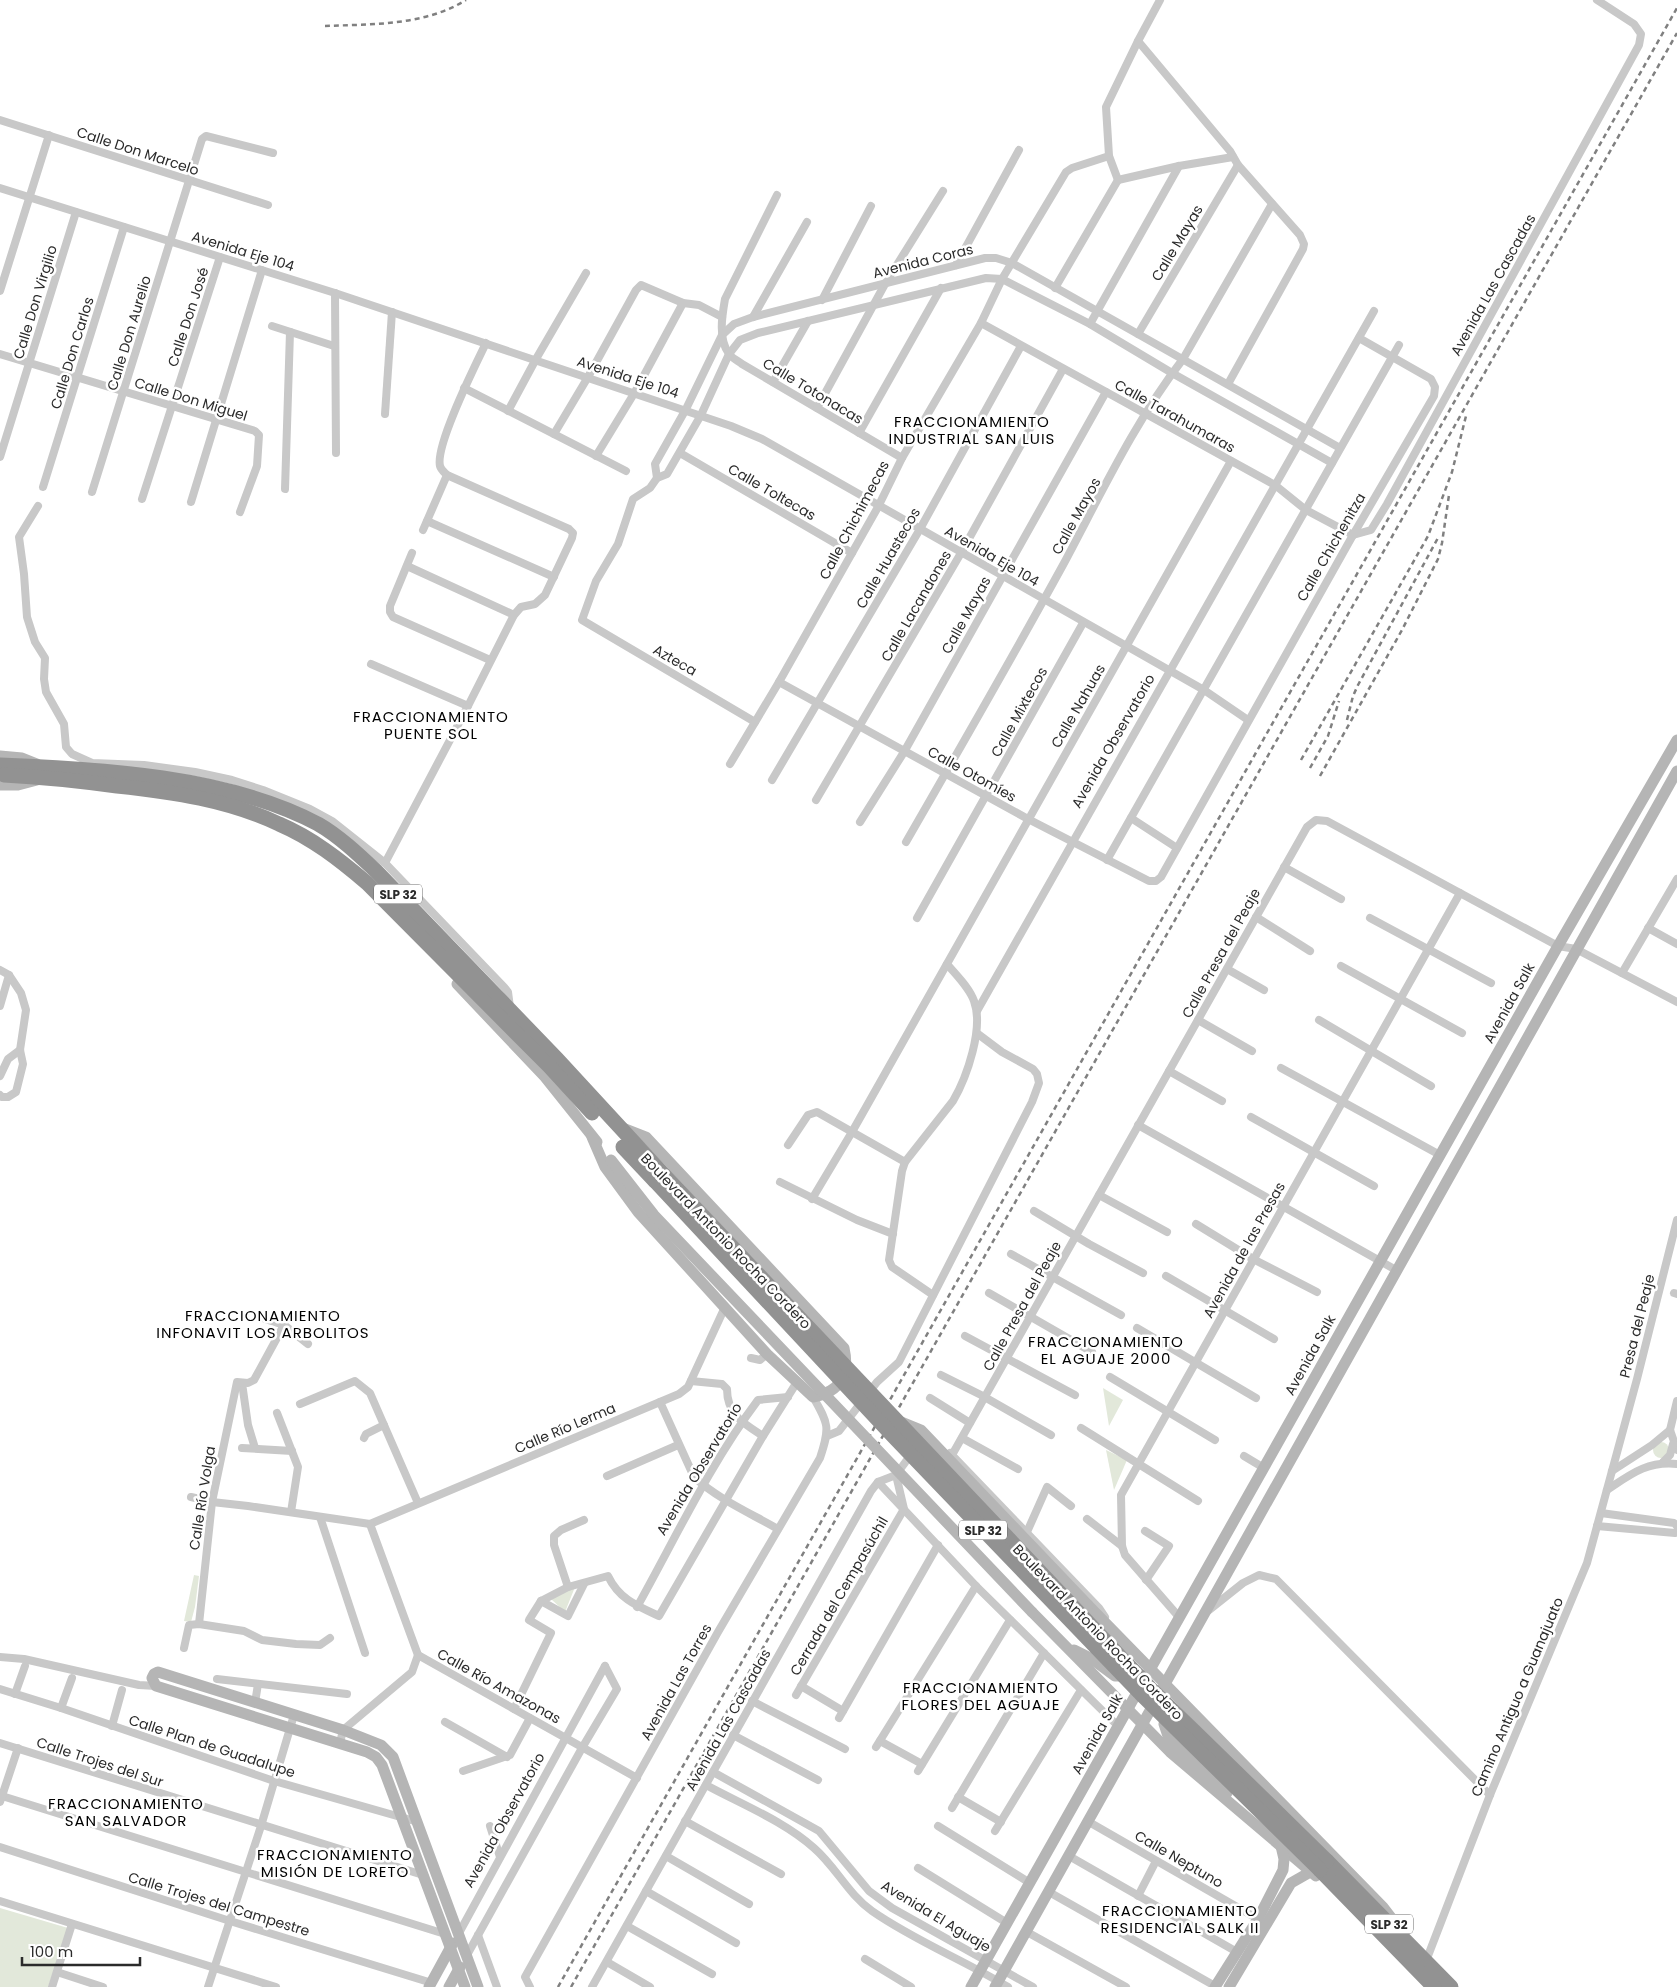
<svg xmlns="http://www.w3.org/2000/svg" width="1677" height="1987" font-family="Poppins,sans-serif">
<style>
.green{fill:#e2e8da}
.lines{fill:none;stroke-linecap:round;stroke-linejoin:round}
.street{stroke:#c8c8c8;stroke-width:8}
.secondary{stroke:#b5b5b5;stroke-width:11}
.highway{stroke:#929292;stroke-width:15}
.rail{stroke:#808080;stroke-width:2.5;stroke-dasharray:5 4;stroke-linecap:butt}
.secondary-bridge{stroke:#b5b5b5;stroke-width:11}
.highway-bridge{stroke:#929292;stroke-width:15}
.labels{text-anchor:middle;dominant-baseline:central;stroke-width:5;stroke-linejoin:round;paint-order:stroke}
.shield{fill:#fff;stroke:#6b6b6b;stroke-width:1}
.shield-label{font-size:12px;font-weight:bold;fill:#2b2b2b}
.street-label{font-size:14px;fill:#2b2b2b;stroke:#fff}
.neighbourhood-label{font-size:15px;letter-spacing:1px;fill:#000;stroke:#fff}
</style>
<rect width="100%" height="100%" fill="#fff"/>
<!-- green -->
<g class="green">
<path d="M1103,1388L1123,1400L1109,1426Z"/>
<circle cx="1661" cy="1450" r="8"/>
<path d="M1106,1450L1127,1460L1114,1490Z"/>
<path d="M194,1575L199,1576L195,1607L191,1622L184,1621Z"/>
<path d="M575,1587L565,1612L550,1598Z"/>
<path d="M0,1908L68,1928L48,1987H0Z"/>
</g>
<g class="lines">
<!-- street -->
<g class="street">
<path d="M1138,41L1230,151L1238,165L1300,235L1304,244L1303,249L1228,384"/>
<path d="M0,120L268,205"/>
<path d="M1118,180L1109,156L1106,107L1138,41L1160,0"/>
<path d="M1118,180L1179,166L1233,157"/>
<path d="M0,188L335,293L731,426L762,439L1204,690L1248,720"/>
<path d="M777,195L725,299C722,316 718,339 729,354C732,358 738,361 742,364L902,458"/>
<path d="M956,265L1019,150"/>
<path d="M1055,288L1118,180"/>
<path d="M0,291L49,135"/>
<path d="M335,293L336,453"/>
<path d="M822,300L871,206"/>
<path d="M753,317L807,222"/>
<path d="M981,323L1275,485L1306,510L1353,535"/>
<path d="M1090,324L1179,166"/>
<path d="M272,326L334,346"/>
<path d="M1138,334L1238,165"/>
<path d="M0,354L255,431L259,435L257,466L240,512"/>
<path d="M773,382L808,321"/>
<path d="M464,388L626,471"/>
<path d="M817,408L885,284L943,191"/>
<path d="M508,411L536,359L586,273"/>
<path d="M385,414L392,312"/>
<path d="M859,433L941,288"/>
<path d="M554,434L588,377L636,290L641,285L683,303L699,305L722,317"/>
<path d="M680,453L852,553"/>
<path d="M596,456L635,392L683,303"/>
<path d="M0,457L76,212"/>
<path d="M657,478L655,464L686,409L722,335L734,324L753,317L985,258H996L1012,263L1340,448"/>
<path d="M43,487L124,227"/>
<path d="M285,489L290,332"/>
<path d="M92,492L202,139L206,136L273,153"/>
<path d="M142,499L220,257"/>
<path d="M191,502L262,270"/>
<path d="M38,506L19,537L24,574L27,617L35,642L45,658L44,679L46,692L64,724L66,747L72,754L92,763L144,765L195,772L232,780L263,790L310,809L332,821L385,863L504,987L508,992L510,1007"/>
<path d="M427,521L554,577"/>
<path d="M423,530L447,475"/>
<path d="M1353,535L1371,530L1387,504L1639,45L1641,34L1634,24L1597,0"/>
<path d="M412,553L390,606V612L393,617L490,660"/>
<path d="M407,566L514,615"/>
<path d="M371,664L468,706"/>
<path d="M779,682L1028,819L1149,881H1156L1161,877L1353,535L1434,396L1435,387L1431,379L1359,338"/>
<path d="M755,722L582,620L596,581L618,544L633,499L650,488L657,478L667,474L701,415L729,354L740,340L758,333L986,278L1002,279L1090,324L1172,373L1332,463"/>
<path d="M730,764L779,682L878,507L902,458L981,323L1002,279L1066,172L1072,168L1109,156"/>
<path d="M772,780L920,529L1021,346"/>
<path d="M816,800L961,553L1063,369"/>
<path d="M1131,818L1177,848"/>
<path d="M860,822L904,752L1106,392"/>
<path d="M906,842C959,750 1012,658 1063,565C1100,496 1135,421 1183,359L1272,204"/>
<path d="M1107,860L1399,345"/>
<path d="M385,863L468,706L514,615L521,607L535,604L545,595L572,538L573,533L569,529L447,475C444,472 441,470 440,466C435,445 476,364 486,343"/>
<path d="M1284,867L1341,899"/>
<path d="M1256,917L1310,951"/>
<path d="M917,918L1083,623"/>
<path d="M1370,918L1491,983"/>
<path d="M1648,928L1677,944"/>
<path d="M1341,966L1462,1033"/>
<path d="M1227,969L1264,990"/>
<path d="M0,970L9,975L21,993L26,1010L20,1050L23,1064L16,1092L8,1097H2L0,1095"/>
<path d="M1622,973L1677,879"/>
<path d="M0,1006L9,975"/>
<path d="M977,1011L1374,311"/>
<path d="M1198,1020L1252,1051"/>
<path d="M1319,1020L1431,1086"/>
<path d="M1281,1068L1440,1155"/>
<path d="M1169,1071L1222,1101"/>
<path d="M0,1076L8,1059L20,1050"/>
<path d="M1251,1117L1374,1186"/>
<path d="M1138,1125L1396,1270"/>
<path d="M788,1145L808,1115L817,1112L905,1162"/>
<path d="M780,1182L857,1220L893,1234"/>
<path d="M1099,1195L1167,1232"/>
<path d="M812,1199L852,1132L1231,461"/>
<path d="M1034,1211L1089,1244L1143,1273"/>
<path d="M1196,1224L1253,1259L1317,1292"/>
<path d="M1011,1254L1121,1315"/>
<path d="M1166,1276L1274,1339"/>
<path d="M989,1293L1092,1352"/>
<path d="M1674,1293L1677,1294"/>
<path d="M933,1295L892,1267L889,1260L902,1171L905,1162L953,1101C967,1077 984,1028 974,1001C969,987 956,975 947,964"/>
<path d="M265,1319L284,1325L308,1344"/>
<path d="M1137,1328L1256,1398"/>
<path d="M965,1336L1075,1395"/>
<path d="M751,1358L760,1360L767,1354"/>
<path d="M941,1375L981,1395L1051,1435"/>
<path d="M1110,1377L1215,1440"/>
<path d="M691,1381L722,1384L727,1389C727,1415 744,1424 763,1436"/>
<path d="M242,1383L248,1425L255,1448"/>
<path d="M930,1398L970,1423"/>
<path d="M1677,1401L1670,1430L1677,1450"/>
<path d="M660,1402L694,1477C718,1499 750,1513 778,1529"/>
<path d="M300,1404L355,1381L370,1393L418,1503"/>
<path d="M277,1413L298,1467L291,1512"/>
<path d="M1081,1428L1198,1501"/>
<path d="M827,1436L839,1431L877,1382L899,1362L1032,1102L1039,1083L1037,1074L1033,1069L1002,1052L978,1034"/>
<path d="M364,1438L366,1434L384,1425"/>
<path d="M962,1438L1018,1469"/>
<path d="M242,1448L292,1451"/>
<path d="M950,1453L1099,1608L1105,1617"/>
<path d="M952,1455L1307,827L1316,820L1327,821L1558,946L1576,949L1677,1002"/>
<path d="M1244,1456L1264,1468"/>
<path d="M1663,1462L1670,1455L1673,1444"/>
<path d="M1612,1471L1652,1445L1670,1430"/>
<path d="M607,1476L678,1445"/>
<path d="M878,1482L976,1586L1119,1727"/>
<path d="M1607,1490C1631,1474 1647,1461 1677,1464"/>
<path d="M191,1497L212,1502L248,1506L370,1524"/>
<path d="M1601,1513L1674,1523L1677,1526"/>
<path d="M320,1517L365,1653"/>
<path d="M1087,1519L1122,1546"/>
<path d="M370,1524L679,1394L688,1387L725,1307"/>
<path d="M370,1524L418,1655L637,1778"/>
<path d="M1597,1526L1675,1533L1677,1531"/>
<path d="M1145,1531L1169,1546L1146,1580"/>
<path d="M1027,1532L1047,1487L1071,1506"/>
<path d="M568,1587L554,1545V1536L561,1530L584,1520"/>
<path d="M541,1601L568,1587L608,1576C619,1599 637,1606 659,1616L763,1436L797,1382"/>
<path d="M541,1601L568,1616L584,1584"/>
<path d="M637,1607C676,1537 710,1464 758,1400L788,1397"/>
<path d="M1209,1610L1243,1583L1259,1575L1276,1579L1490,1795"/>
<path d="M1179,1617L1125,1555L1122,1546L1121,1495L1460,893"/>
<path d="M199,1624L212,1502L237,1382L248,1383L254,1380L284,1325"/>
<path d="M184,1648L189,1625L199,1624L244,1631L262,1640L296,1644L320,1645L330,1638"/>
<path d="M0,1657L24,1659L139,1685L156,1686"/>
<path d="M217,1679L347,1694"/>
<path d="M801,1686L843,1711"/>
<path d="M0,1689L61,1708L274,1781L418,1822"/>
<path d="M15,1694L25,1666"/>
<path d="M796,1695L904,1509L896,1475L912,1453"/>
<path d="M752,1701L845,1749"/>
<path d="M255,1703L258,1684"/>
<path d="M61,1708L72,1678"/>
<path d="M514,1709L551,1633L529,1620L541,1601"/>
<path d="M839,1718L938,1545"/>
<path d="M445,1722L507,1757"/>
<path d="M112,1726L122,1690"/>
<path d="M733,1735L818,1780"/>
<path d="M880,1741L922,1764"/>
<path d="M0,1743L423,1875"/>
<path d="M340,1743L343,1730L412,1672L418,1655"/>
<path d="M876,1747L976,1586"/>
<path d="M463,1771L510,1755L530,1718"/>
<path d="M918,1771L1010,1620"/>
<path d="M713,1772L819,1831L869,1891L892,1908L1033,1987"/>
<path d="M706,1785C741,1804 784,1821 814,1848C836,1867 848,1894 872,1911C915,1941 964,1960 1008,1987"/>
<path d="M2,1796L445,1934"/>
<path d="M958,1797L1001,1822"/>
<path d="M0,1802L18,1748"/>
<path d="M952,1808L1044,1653"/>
<path d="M685,1821L781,1874"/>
<path d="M1089,1822L1258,1919"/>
<path d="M490,1826L500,1857"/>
<path d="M938,1826L1030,1883"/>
<path d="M995,1831L1081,1690"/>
<path d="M0,1847L230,1921L432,1983"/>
<path d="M666,1856L749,1904"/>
<path d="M1069,1856L1237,1952"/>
<path d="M918,1868L1007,1923"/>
<path d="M646,1891L736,1943"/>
<path d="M1049,1892L1215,1986"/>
<path d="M1138,1896L1156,1861"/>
<path d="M0,1901L276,1987"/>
<path d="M627,1926L712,1974"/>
<path d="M1027,1932L1126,1987"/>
<path d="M459,1933L605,1666"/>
<path d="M478,1935L497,1987"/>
<path d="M467,1955L582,1748L617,1689L605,1666"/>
<path d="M865,1959L911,1987"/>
<path d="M1426,1961L1490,1795L1587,1563L1637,1379L1677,1220"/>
<path d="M607,1962L650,1987"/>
<path d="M57,1972L103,1987"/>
<path d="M52,1987L72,1924"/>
<path d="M208,1987L261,1826L294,1715"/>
<path d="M530,1987L525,1977L718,1632L820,1458C830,1428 829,1424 813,1397"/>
<path d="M592,1987L871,1491L878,1482L896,1475"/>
</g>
<!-- secondary -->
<g class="secondary">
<path d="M0,756L22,758L37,764"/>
<path d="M0,785H18L37,780"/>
<path d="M457,984L545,1077L597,1142"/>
<path d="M592,1137L605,1167L638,1212L767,1354L813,1397C840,1392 850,1375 844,1348L646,1137L623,1128"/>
<path d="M1088,1605L1383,1907L1393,1920"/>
<path d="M1032,1612L1170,1752L1316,1876"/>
<path d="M1074,1650L1092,1659L1115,1676H1127"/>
<path d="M1169,1714L1164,1724L1168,1736L1227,1793"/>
<path d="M429,1987L453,1943"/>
<path d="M449,1987L460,1967"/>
<path d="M465,1987L382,1765L376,1757L367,1752L156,1686L152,1678L154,1674L158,1672L343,1730L381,1745L393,1757L478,1987"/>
<path d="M971,1987L1558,946L1677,740"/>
<path d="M995,1987L1677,771"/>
<path d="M1215,1987L1258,1919L1283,1870L1284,1859L1281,1846"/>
<path d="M1229,1987L1291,1883L1312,1871"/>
</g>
<!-- highway -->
<g class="highway">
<path d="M0,765C100,769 228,776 318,824C339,836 359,855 377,872L557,1059L664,1175"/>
<path d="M4,775C42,777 80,781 117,786C173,792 228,800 279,824C312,838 340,860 367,883L549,1066L592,1113"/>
<path d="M623,1147L655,1181"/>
<path d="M1327,1861L1451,1987"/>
<path d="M1320,1870L1434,1987"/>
</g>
<!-- rail -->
<g class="rail">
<path d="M325,26C372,24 424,26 466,0"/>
<path d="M1347,720L1353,696L1358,685L1439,536"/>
<path d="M1301,760L1428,536L1452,472L1466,416"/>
<path d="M1310,768L1328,736L1339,701"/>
<path d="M1320,776L1402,630L1438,559L1442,543L1449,495"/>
<path d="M558,1987L1677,8"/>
<path d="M571,1987L1677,33"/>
</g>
<!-- secondary-bridge -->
<g class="secondary-bridge">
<path d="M611,1160L654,1215L1032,1612"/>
<path d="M899,1421L921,1430L1088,1605"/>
</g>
<!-- highway-bridge -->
<g class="highway-bridge">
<path d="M664,1175L1150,1688L1327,1861"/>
<path d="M655,1181L894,1437L1144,1697L1320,1870"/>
</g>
</g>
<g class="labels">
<!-- shield labels -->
<g class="shield">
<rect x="374" y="884.5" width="48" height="19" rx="4"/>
<rect x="959" y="1520.5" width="48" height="19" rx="4"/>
<rect x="1365" y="1914.5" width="48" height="19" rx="4"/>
</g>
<g class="shield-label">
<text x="398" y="894">SLP 32</text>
<text x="983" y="1530">SLP 32</text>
<text x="1389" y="1924">SLP 32</text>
</g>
<!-- street labels -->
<g class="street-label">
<text transform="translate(138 151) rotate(18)">Calle Don Marcelo</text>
<text transform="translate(1177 243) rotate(-59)">Calle Mayas</text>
<text transform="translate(243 251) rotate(17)">Avenida Eje 104</text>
<text transform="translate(923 261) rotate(-14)">Avenida Coras</text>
<text transform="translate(1493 285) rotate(-61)">Avenida Las Cascadas</text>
<text transform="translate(35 302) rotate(-73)">Calle Don Virgilio</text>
<text transform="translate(188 317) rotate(-72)">Calle Don José</text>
<text transform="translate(129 333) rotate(-73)">Calle Don Aurelio</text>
<text transform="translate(72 353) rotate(-73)">Calle Don Carlos</text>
<text transform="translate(628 377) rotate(18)">Avenida Eje 104</text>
<text transform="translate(813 391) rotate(31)">Calle Totonacas</text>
<text transform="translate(191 399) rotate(17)">Calle Don Miguel</text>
<text transform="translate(1175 416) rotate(29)">Calle Tarahumaras</text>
<text transform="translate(772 492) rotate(30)">Calle Toltecas</text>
<text transform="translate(1076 516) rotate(-61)">Calle Mayos</text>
<text transform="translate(854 520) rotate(-62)">Calle Chichimecas</text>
<text transform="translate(1331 547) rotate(-60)">Calle Chichenitza</text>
<text transform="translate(992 556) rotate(30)">Avenida Eje 104</text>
<text transform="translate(888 558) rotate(-60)">Calle Huastecos</text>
<text transform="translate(916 606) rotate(-60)">Calle Lacandones</text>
<text transform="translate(966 615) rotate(-61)">Calle Mayas</text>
<text transform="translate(675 660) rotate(30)">Azteca</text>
<text transform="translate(1078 706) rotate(-60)">Calle Nahuas</text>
<text transform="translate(1019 712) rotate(-61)">Calle Mixtecos</text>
<text transform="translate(1113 741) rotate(-60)">Avenida Observatorio</text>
<text transform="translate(972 774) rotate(29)">Calle Otomíes</text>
<text transform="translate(1221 953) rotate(-61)">Calle Presa del Peaje</text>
<text transform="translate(1509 1003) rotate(-61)">Avenida Salk</text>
<text transform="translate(726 1241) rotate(46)">Boulevard Antonio Rocha Cordero</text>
<text transform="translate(1244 1250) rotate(-61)">Avenida de las Presas</text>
<text transform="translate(1022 1306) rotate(-61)">Calle Presa del Peaje</text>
<text transform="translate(1637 1326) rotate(-76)">Presa del Peaje</text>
<text transform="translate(1310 1355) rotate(-61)">Avenida Salk</text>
<text transform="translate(565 1428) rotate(-23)">Calle Río Lerma</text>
<text transform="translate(699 1469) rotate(-59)">Avenida Observatorio</text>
<text transform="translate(202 1498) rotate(-81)">Calle Río Volga</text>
<text transform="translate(839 1596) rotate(-60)">Cerrada del Cempasúchil</text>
<text transform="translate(1098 1632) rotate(46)">Boulevard Antonio Rocha Cordero</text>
<text transform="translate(676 1682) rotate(-61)">Avenida Las Torres</text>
<text transform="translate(499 1686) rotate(29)">Calle Río Amazonas</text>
<text transform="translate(1517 1697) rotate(-67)">Camino Antiguo a Guanajuato</text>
<text transform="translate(728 1720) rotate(-61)">Avenida Las Cascadas</text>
<text transform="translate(1097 1734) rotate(-61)">Avenida Salk</text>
<text transform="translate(212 1746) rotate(18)">Calle Plan de Guadalupe</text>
<text transform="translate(100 1762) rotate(18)">Calle Trojes del Sur</text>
<text transform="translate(504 1820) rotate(-61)">Avenida Observatorio</text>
<text transform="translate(1179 1859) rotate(30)">Calle Neptuno</text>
<text transform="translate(219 1904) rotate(17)">Calle Trojes del Campestre</text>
<text transform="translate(936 1916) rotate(31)">Avenida El Aguaje</text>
</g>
<!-- neighbourhood labels -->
<g class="neighbourhood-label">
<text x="972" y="421">FRACCIONAMIENTO<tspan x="972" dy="17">INDUSTRIAL SAN LUIS</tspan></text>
<text x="431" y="716">FRACCIONAMIENTO<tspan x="431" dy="17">PUENTE SOL</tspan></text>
<text x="263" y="1315">FRACCIONAMIENTO<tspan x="263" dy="17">INFONAVIT LOS ARBOLITOS</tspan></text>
<text x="1106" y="1341">FRACCIONAMIENTO<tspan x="1106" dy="17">EL AGUAJE 2000</tspan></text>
<text x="981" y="1687">FRACCIONAMIENTO<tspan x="981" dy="17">FLORES DEL AGUAJE</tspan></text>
<text x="126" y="1803">FRACCIONAMIENTO<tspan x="126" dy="17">SAN SALVADOR</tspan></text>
<text x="335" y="1854">FRACCIONAMIENTO<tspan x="335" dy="17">MISIÓN DE LORETO</tspan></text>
<text x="1180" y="1910">FRACCIONAMIENTO<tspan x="1180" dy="17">RESIDENCIAL SALK II</tspan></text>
</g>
</g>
<!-- scale -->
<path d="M22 1957v8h118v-8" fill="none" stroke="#2b2b2b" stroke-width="2.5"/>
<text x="30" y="1957" font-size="15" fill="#2b2b2b" stroke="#ffffff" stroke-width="4" paint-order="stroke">100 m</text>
</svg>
